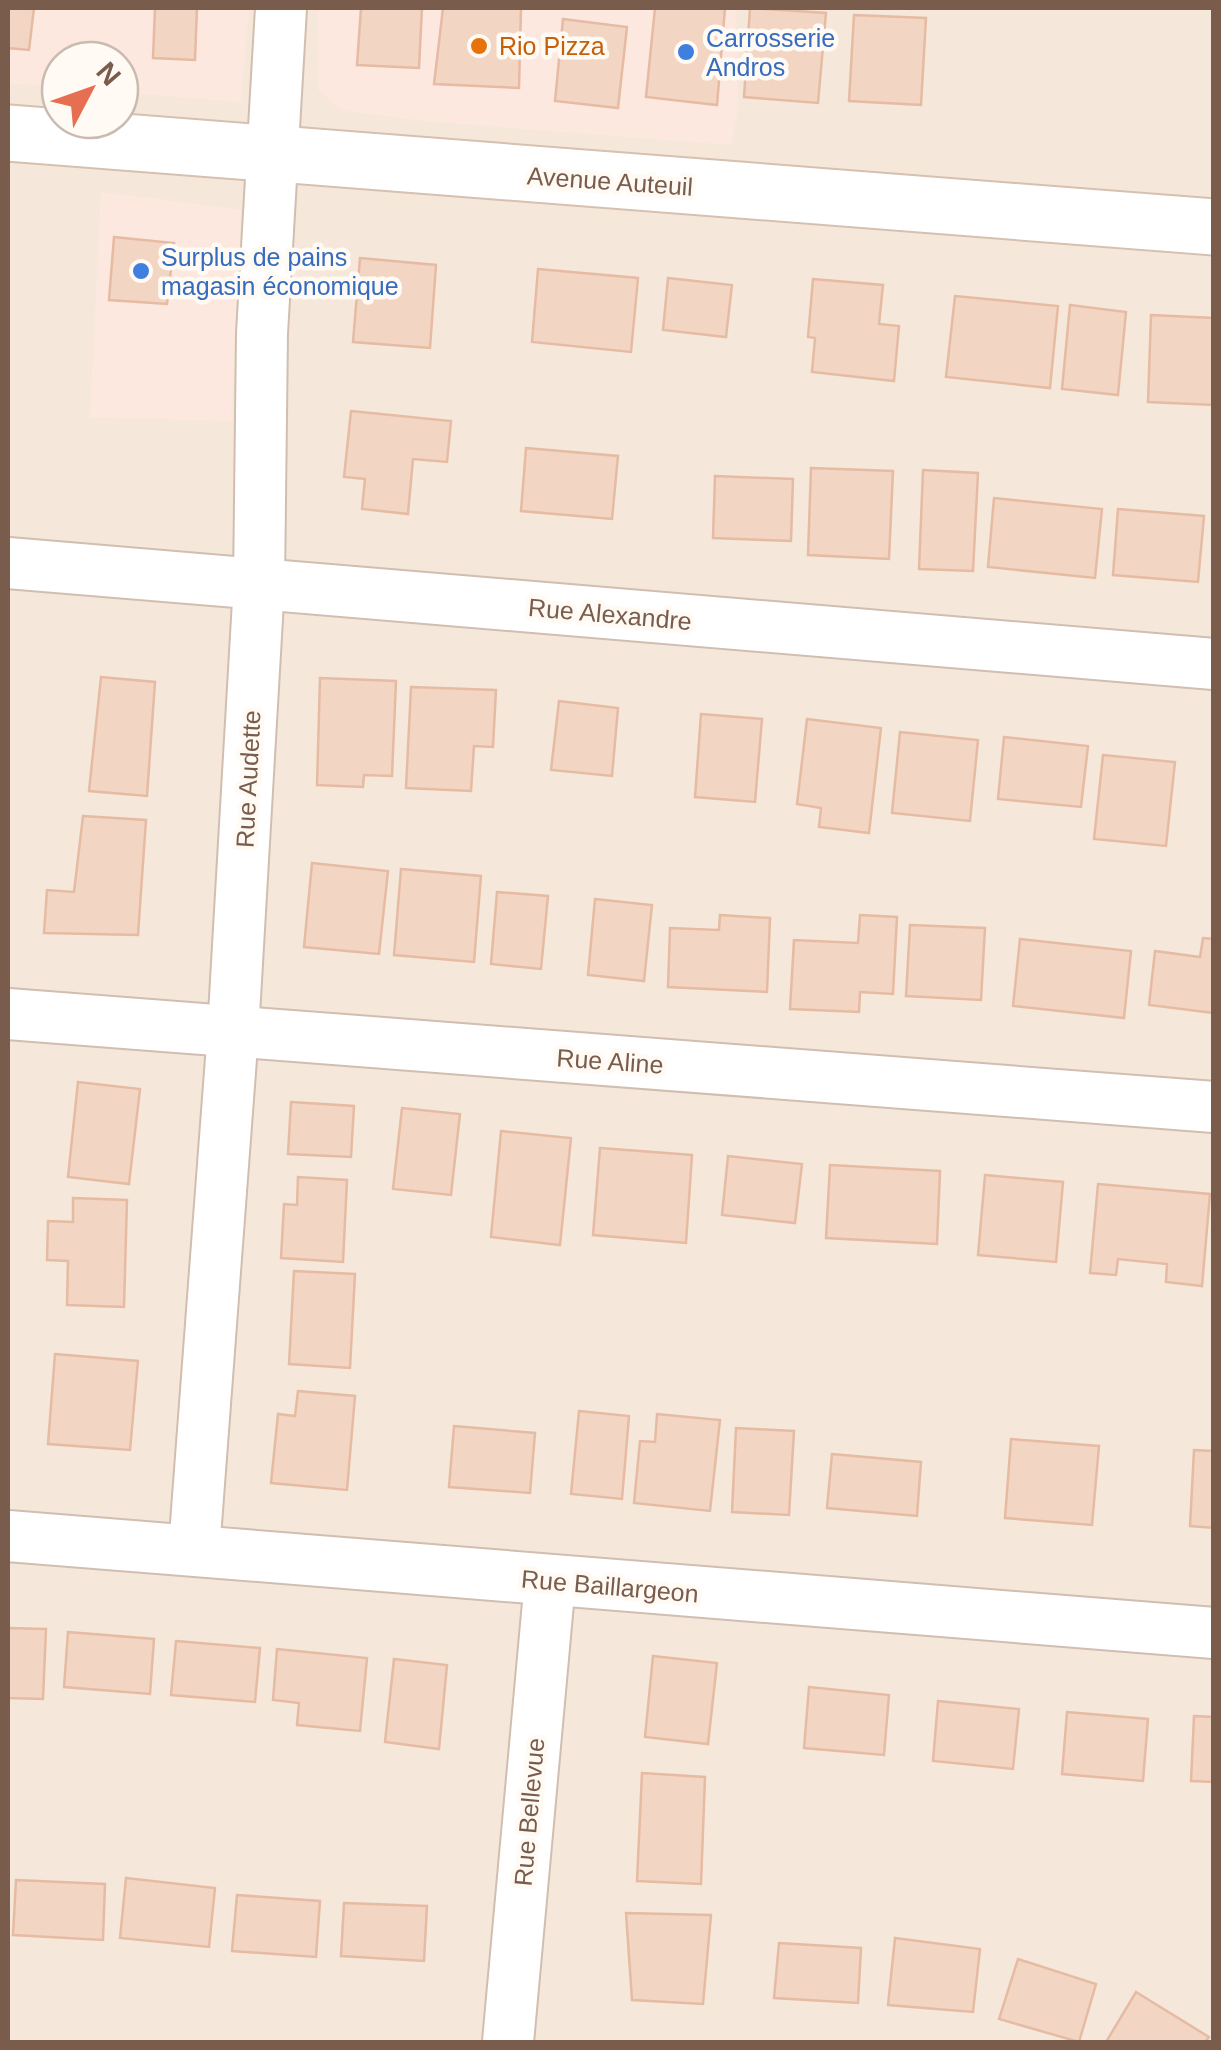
<svg xmlns="http://www.w3.org/2000/svg" width="1221" height="2050" font-family="Arial,sans-serif">
<style>
.residential{fill:#f5e8da;fill-rule:evenodd}
.commercial{fill:#fde8e0}
.building{fill:#f3d5c3;stroke:#e6bba3;stroke-width:2.5}
.lines{fill:none;stroke-linecap:round;stroke-linejoin:round}
.street-casing{stroke:#d1beb0;stroke-width:54}
.secondary-casing{stroke:#d6c0b0;stroke-width:59}
.street{stroke:#fff;stroke-width:50}
.secondary{stroke:#fff;stroke-width:55}
.food-dot{fill:#e8710a;stroke:#fffaf3;stroke-width:4}
.shop-dot{fill:#3f7fe0;stroke:#fffaf3;stroke-width:4}
.labels{text-anchor:middle;dominant-baseline:central;stroke-width:9;stroke-linejoin:round;paint-order:stroke}
.shop-label{font-size:25px;fill:#366cbe;stroke:#fffaf3;text-anchor:start}
.food-label{font-size:25px;fill:#c56008;stroke:#fffaf3;text-anchor:start}
.street-label{font-size:25px;fill:#7a5c4d;stroke:#fffaf3}
</style>
<rect width="100%" height="100%" fill="#fdf6ec"/>
<!-- residential -->
<path class="residential" d="M8,8H1213V2042H8ZM60,60H120V120H60Z"/>
<!-- commercial -->
<g class="commercial">
<path d="M8,8H249L241,102L120,92V60H60V87L8,83Z"/>
<path d="M318,8H736L738,108L731,145L426,121L340,110L317,88Z"/>
<path d="M101,192L241,210L231,421L90,417Z"/>
</g>
<!-- building -->
<g class="building">
<path d="M8,8H34L29,50L8,48Z"/>
<path d="M155,8H197L195,60L153,58Z"/>
<path d="M361,8H422L419,68L357,65Z"/>
<path d="M443,8H521L519,88L434,84Z"/>
<path d="M655,8H725L717,105L646,97Z"/>
<path d="M750,8L826,13L818,103L744,97Z"/>
<path d="M854,15L926,18L921,105L849,101Z"/>
<path d="M563,19L627,27L618,108L555,101Z"/>
<path d="M114,237L174,243L167,304L109,300Z"/>
<path d="M360,258L436,265L430,348L353,342Z"/>
<path d="M538,269L638,278L631,352L532,342Z"/>
<path d="M668,278L732,285L726,337L663,330Z"/>
<path d="M813,279L883,285L879,324L899,326L894,381L812,372L815,338L808,337Z"/>
<path d="M955,296L1058,306L1050,388L946,377Z"/>
<path d="M1070,305L1126,312L1118,395L1062,389Z"/>
<path d="M1151,315L1214,318V405L1148,402Z"/>
<path d="M351,411L451,421L447,462L413,459L408,514L362,509L365,479L344,477Z"/>
<path d="M526,448L618,456L612,519L521,511Z"/>
<path d="M811,468L893,471L889,559L808,555Z"/>
<path d="M923,470L978,473L973,571L919,569Z"/>
<path d="M715,476L793,479L791,541L713,538Z"/>
<path d="M994,498L1102,509L1095,578L988,567Z"/>
<path d="M1118,509L1204,516L1198,582L1113,575Z"/>
<path d="M101,677L155,682L147,796L89,791Z"/>
<path d="M320,678L396,681L392,776L364,775L363,787L317,785Z"/>
<path d="M411,687L496,690L493,747L474,746L471,791L406,788Z"/>
<path d="M559,701L618,708L612,776L551,770Z"/>
<path d="M701,714L762,719L755,802L695,797Z"/>
<path d="M807,719L881,728L869,833L819,827L821,808L797,804Z"/>
<path d="M900,732L978,740L970,821L892,813Z"/>
<path d="M1004,737L1088,746L1081,807L998,799Z"/>
<path d="M1103,755L1175,762L1166,846L1094,839Z"/>
<path d="M83,816L146,820L138,935L44,933L47,890L74,892Z"/>
<path d="M312,863L388,871L379,954L304,947Z"/>
<path d="M401,869L481,876L474,962L394,955Z"/>
<path d="M497,892L548,896L541,969L491,964Z"/>
<path d="M595,899L652,905L644,981L588,975Z"/>
<path d="M720,915L770,918L767,992L668,987L670,928L719,930Z"/>
<path d="M860,915L897,917L893,994L860,992L859,1012L790,1009L794,940L858,943Z"/>
<path d="M910,925L985,928L981,1000L906,996Z"/>
<path d="M1203,938L1214,939V1013L1149,1005L1155,951L1200,957Z"/>
<path d="M1020,939L1131,951L1124,1018L1013,1006Z"/>
<path d="M78,1082L140,1089L129,1184L68,1177Z"/>
<path d="M291,1102L354,1106L351,1157L288,1154Z"/>
<path d="M402,1108L460,1114L451,1195L393,1189Z"/>
<path d="M501,1131L571,1138L560,1245L491,1237Z"/>
<path d="M600,1148L692,1155L686,1243L593,1235Z"/>
<path d="M728,1156L802,1164L795,1223L722,1215Z"/>
<path d="M830,1165L940,1171L937,1244L826,1238Z"/>
<path d="M985,1175L1063,1182L1056,1262L978,1255Z"/>
<path d="M298,1177L347,1180L343,1262L281,1258L284,1204L297,1205Z"/>
<path d="M1098,1184L1210,1194L1202,1286L1166,1282L1167,1264L1118,1259L1116,1275L1090,1273Z"/>
<path d="M73,1198L127,1200L124,1307L67,1305L68,1261L47,1260L48,1221L73,1222Z"/>
<path d="M294,1271L355,1274L350,1368L289,1364Z"/>
<path d="M55,1354L138,1361L130,1450L48,1444Z"/>
<path d="M298,1391L355,1396L347,1490L271,1483L278,1414L295,1416Z"/>
<path d="M579,1411L629,1416L622,1499L571,1494Z"/>
<path d="M657,1414L720,1420L710,1511L634,1503L640,1441L655,1442Z"/>
<path d="M454,1426L535,1433L530,1493L449,1487Z"/>
<path d="M736,1428L794,1431L789,1515L732,1512Z"/>
<path d="M1011,1439L1099,1446L1092,1525L1005,1518Z"/>
<path d="M1194,1450L1214,1451V1528L1190,1526Z"/>
<path d="M832,1454L921,1462L917,1516L827,1508Z"/>
<path d="M8,1628L46,1629L43,1699L8,1698Z"/>
<path d="M68,1632L154,1639L150,1694L64,1687Z"/>
<path d="M176,1641L260,1648L255,1702L171,1695Z"/>
<path d="M277,1649L367,1658L360,1731L297,1725L299,1703L273,1700Z"/>
<path d="M653,1656L717,1663L708,1744L645,1737Z"/>
<path d="M394,1659L447,1665L439,1749L385,1742Z"/>
<path d="M809,1687L889,1695L884,1755L804,1748Z"/>
<path d="M938,1701L1019,1709L1013,1769L933,1761Z"/>
<path d="M1067,1712L1148,1719L1143,1781L1062,1774Z"/>
<path d="M1194,1716L1214,1717V1782L1191,1781Z"/>
<path d="M642,1773L705,1777L701,1884L637,1881Z"/>
<path d="M126,1878L215,1888L209,1947L120,1938Z"/>
<path d="M16,1880L105,1884L103,1940L13,1935Z"/>
<path d="M237,1895L320,1901L316,1957L232,1951Z"/>
<path d="M344,1903L427,1906L424,1961L341,1956Z"/>
<path d="M626,1913L711,1915L703,2004L632,2000Z"/>
<path d="M895,1938L980,1949L973,2012L888,2005Z"/>
<path d="M779,1943L861,1948L858,2003L774,1998Z"/>
<path d="M1018,1959L1096,1984L1079,2042L999,2019Z"/>
<path d="M1136,1992L1209,2037L1205,2042H1106Z"/>
</g>
<g class="lines">
<defs>
<g id="street">
<path d="M8,563L1214,664"/>
<path d="M8,1014L1214,1107"/>
<path d="M8,1536L1214,1633"/>
<path d="M194,1550L233,1032L259,584L262,333L281,8"/>
<path d="M508,2042L550,1581"/>
</g>
<path id="secondary" d="M8,133L1214,227"/>
</defs>
<!-- street casing -->
<use href="#street" class="street-casing"/>
<!-- secondary casing -->
<use href="#secondary" class="secondary-casing"/>
<!-- street -->
<use href="#street" class="street"/>
<!-- secondary -->
<use href="#secondary" class="secondary"/>
</g>
<!-- markers -->
<circle class="food-dot" cx="479" cy="46" r="10"/>
<g class="shop-dot">
<circle cx="686" cy="52" r="10"/>
<circle cx="141" cy="271" r="10"/>
</g>
<g class="labels">
<!-- shop labels -->
<g class="shop-label">
<text x="706" y="38">Carrosserie<tspan x="706" dy="29">Andros</tspan></text>
<text x="161" y="257">Surplus de pains<tspan x="161" dy="29">magasin économique</tspan></text>
</g>
<!-- food labels -->
<g class="food-label">
<text x="499" y="46">Rio Pizza</text>
</g>
<!-- street labels -->
<g class="street-label">
<text transform="translate(610 181) rotate(4)">Avenue Auteuil</text>
<text transform="translate(610 614) rotate(5)">Rue Alexandre</text>
<text transform="translate(248 779) rotate(-87)">Rue Audette</text>
<text transform="translate(610 1061) rotate(4)">Rue Aline</text>
<text transform="translate(610 1586) rotate(5)">Rue Baillargeon</text>
<text transform="translate(529 1812) rotate(-85)">Rue Bellevue</text>
</g>
</g>
<!-- border -->
<rect width="1221" height="2050" fill="none" stroke="#7a5c4d" stroke-width="20"/>
<!-- north arrow -->
<g transform="translate(90 90) rotate(49)"><circle r="48" fill="#fffaf3" stroke="#cabbb1" stroke-width="2.5"/>
<path d="M0-8L18 38L0 25L-18 38Z" fill="#e76f51"/>
<text y="-15" font-size="28" font-weight="bold" text-anchor="middle" fill="#7a5c4d">N</text>
</g>
</svg>
